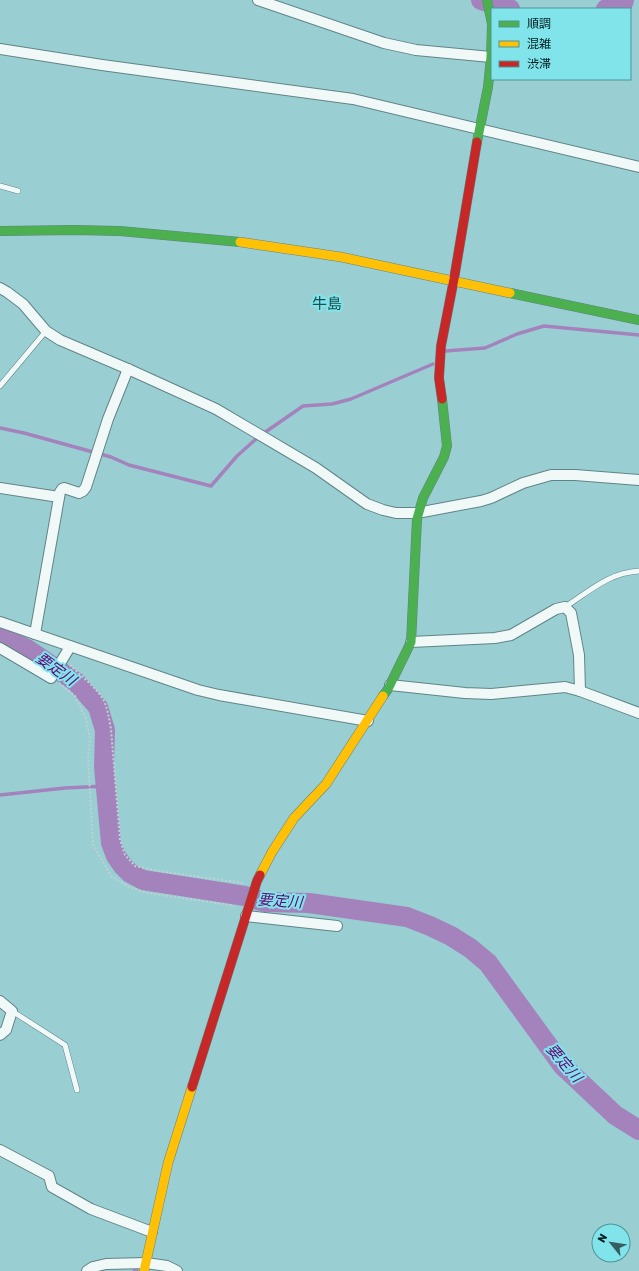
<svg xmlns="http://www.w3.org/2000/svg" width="639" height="1271" font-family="Rubik,'Noto Sans JP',sans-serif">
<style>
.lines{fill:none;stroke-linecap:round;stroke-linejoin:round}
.stream{stroke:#a483bd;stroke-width:3.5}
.river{stroke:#a483bd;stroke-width:20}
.lane-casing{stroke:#618486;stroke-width:6}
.street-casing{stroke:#618486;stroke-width:12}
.fast-casing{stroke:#618486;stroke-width:10}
.slow-casing{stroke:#618486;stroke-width:10}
.jam-casing{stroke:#618486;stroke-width:10}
.path{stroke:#c0d1d2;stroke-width:2;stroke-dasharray:2 2;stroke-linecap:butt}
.lane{stroke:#f0f8f8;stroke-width:5}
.street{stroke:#f0f8f8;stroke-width:10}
.fast{stroke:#4caf50;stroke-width:9}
.slow{stroke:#ffc107;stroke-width:9}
.jam{stroke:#c62828;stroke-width:9}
.labels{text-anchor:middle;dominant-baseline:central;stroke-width:4;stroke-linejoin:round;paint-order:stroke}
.neighbourhood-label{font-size:15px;fill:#195053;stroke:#81e4eb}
.water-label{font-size:15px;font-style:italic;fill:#650673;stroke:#81e4eb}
</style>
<rect width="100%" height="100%" fill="#99cfd3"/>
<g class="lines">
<!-- stream -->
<g class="stream">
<path d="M445,351L485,348L517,334L544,326L639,335"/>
<path d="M0,428L24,433L111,457L129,465L211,486L237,456L256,439"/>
<path d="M264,433L303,406L332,404L351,399L433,364"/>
<path d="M0,795L65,788L106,786"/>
<path d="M134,1271H137"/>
</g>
<!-- river -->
<g class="river">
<path d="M481,0L510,9"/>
<path d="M606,9L623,3L624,0"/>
<path d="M0,636L27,649L76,682L98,707L105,730L104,767L111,843L116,856L123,866L130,873L143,880L245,896L265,902L309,903L407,917L430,926L451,936L470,948L488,963L563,1066L615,1115L639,1130"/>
</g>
<defs>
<g id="lane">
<path d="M0,186L18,191"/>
<path d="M0,386L46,331"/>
<path d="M565,607C590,591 608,573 639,571"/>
<path d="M12,1011L65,1045L77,1090"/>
</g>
<g id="street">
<path d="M258,0L384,43L416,50L491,57"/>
<path d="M0,49L102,65L353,99L639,167"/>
<path d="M0,288L7,292L23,304L46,331L60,340L128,369L216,409L316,468L367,504L383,510L396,513H417L481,501L491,498L523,483L551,475H575L639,480"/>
<path d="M0,488L59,497"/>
<path d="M0,622L198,690L219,695L368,721"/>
<path d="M35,634L60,492L62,489L64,488L79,493L83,491L86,487L108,419L128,369"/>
<path d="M411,642L495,638L511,635L556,609L565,607L571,613L579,655L580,691"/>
<path d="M0,648L51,678L70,647"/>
<path d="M390,685L465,693L491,694L565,687L580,691L639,713"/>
<path d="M246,916L337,926"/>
<path d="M0,1001L12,1011L6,1030L0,1035"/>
<path d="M0,1150L49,1176L52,1187L91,1209L152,1232"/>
<path d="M87,1271L93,1267L106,1264L146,1263L167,1266L177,1271"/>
</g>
<g id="fast">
<path d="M477,142L488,87L491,57L492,24L487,0"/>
<path d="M0,231L75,230L120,231L240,242"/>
<path d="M510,293L639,320"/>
<path d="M383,696L388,689L411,642L417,519L423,498L444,457L447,446L442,399"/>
</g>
<g id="slow">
<path d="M240,242L341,257L510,293"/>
<path d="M260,875L272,852L294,818L326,784L383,696"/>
<path d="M144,1271L168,1163L192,1087"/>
</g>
<g id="jam">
<path d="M442,399L439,378L441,346L454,279L477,142"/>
<path d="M192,1087L257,881L260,875"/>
</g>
</defs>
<!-- lane casing -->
<use href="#lane" class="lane-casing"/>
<!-- street casing -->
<use href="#street" class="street-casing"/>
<!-- fast casing -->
<use href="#fast" class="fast-casing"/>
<!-- slow casing -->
<use href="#slow" class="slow-casing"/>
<!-- jam casing -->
<use href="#jam" class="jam-casing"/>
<!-- path -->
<g class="path">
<path d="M70,665C80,675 98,689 104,701C108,710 109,719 111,729L120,840L125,855L135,866L158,871L243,883"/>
<path d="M59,683L75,696L86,719L90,738L88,758L93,844L111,876L129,887L147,893L230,905L235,907"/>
</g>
<!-- lane -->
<use href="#lane" class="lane"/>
<!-- street -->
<use href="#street" class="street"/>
<!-- fast -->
<use href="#fast" class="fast"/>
<!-- slow -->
<use href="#slow" class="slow"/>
<!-- jam -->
<use href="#jam" class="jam"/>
</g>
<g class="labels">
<!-- neighbourhood labels -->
<g class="neighbourhood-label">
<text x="327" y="304">牛島</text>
</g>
<!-- water labels -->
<g class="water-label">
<text transform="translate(56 669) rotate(35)">要定川</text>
<text transform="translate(280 901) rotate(4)">要定川</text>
<text transform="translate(564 1063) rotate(49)">要定川</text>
</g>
</g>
<!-- legend -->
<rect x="491" y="8" width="140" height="72" fill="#81e4eb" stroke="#4d959a"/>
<rect x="499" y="21" width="20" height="6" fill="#4caf50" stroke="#4d959a"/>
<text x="527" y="28" font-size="12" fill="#001f21">順調</text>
<rect x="499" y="41" width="20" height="6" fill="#ffc107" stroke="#4d959a"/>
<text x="527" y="48" font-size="12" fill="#001f21">混雑</text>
<rect x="499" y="61" width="20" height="6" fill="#c62828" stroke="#4d959a"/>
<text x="527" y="68" font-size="12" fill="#001f21">渋滞</text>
<!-- north arrow -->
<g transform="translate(611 1243) rotate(300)"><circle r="19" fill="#81e4eb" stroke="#4d959a"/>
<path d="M0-3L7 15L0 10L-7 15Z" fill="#365d5f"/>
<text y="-6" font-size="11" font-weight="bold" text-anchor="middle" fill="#001f21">N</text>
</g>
</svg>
